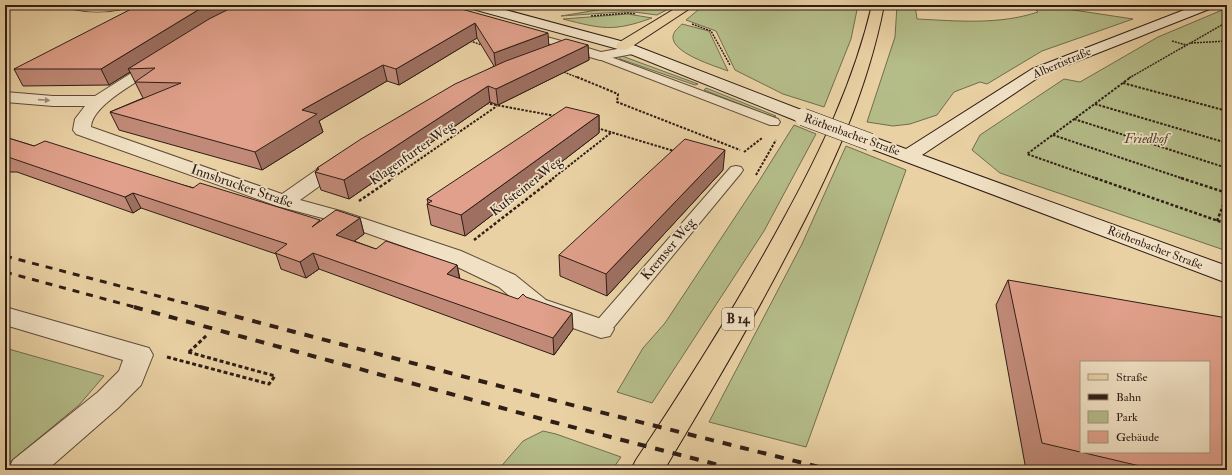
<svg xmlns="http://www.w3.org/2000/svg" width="1232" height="475" font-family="'IM FELL Double Pica',serif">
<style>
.green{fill:#b4bc88;stroke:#726c4f}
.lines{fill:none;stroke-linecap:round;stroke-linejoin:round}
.service-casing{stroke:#5e4a3a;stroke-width:2}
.minor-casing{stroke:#5e4a3a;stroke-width:2}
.secondary-casing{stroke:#2f1d16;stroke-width:2}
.primary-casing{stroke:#2f1d16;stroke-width:2}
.path-far3{stroke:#2f1d16;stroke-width:1.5;stroke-dasharray:2 1;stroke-linecap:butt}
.path-far2{stroke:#2f1d16;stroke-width:2;stroke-dasharray:2.5 1.5;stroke-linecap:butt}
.path-far1{stroke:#2f1d16;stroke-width:2.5;stroke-dasharray:3 2;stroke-linecap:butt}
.path{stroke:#2f1d16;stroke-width:3;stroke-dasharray:4 2.5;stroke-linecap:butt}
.service{fill:#f1e1c4;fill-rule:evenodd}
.minor{fill:#f1e1c4;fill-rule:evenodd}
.secondary{fill:#f1e1c4;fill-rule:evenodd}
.primary{fill:#e9d1a4;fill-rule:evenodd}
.rail-far1{stroke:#2f1d16;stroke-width:3;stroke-dasharray:7 7;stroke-linecap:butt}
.rail{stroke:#2f1d16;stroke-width:4;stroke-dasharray:9 9;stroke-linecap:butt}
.secondary-bridge-casing{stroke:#2f1d16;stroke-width:18;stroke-linecap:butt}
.secondary-bridge{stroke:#f1e1c4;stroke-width:17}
.wall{fill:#c18a78;stroke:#2f1d16}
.shaded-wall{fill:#9d7061;stroke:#2f1d16}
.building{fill:#e0a08b;stroke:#2f1d16;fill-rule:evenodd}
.oneway{fill:#9a8976}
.labels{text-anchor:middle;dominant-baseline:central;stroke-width:3.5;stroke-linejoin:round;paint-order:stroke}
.far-street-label{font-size:12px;fill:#2f1d16;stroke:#f1e1c4}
.shield{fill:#f1e1c4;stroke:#69584a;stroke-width:1}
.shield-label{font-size:13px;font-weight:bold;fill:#2f1d16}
.park-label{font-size:14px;font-style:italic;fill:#504532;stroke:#f1e1c4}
.street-label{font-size:14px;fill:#2f1d16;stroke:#f1e1c4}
</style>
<rect width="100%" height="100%" fill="#e9d1a4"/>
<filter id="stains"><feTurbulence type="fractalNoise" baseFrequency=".005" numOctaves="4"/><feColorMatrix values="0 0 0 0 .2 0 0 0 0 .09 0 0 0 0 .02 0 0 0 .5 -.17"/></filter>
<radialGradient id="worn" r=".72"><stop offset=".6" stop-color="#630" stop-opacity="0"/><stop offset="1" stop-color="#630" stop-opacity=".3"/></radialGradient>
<!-- green -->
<g class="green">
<path d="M627,5H676L657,15L634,12H621L561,16Z"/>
<path d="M704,5H858L851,39L824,107L783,94L735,70L716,31L686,20Z"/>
<path d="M897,5H915L917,19C958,21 999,25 1038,12L1031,5H1078L1067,9L1133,19L1042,51L987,84L980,82L954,92L937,115L910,124L893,126L867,122L895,37Z"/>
<path d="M1227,8V251L1000,173L972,150L980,135L1064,79L1080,82L1158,37Z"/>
<path d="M628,14L652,18C613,32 602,29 563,19Z"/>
<path d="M682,24L709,31L728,71C715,66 671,53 673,36C674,31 678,28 682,24Z"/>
<path d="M622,56L698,84L695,85L620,59L619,57Z"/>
<path d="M706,88L776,116L773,117L704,90Z"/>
<path d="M794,125L816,134L764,231L652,403L617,392L643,348L665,323L759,181Z"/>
<path d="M846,146L906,170L806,447L709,422L802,244Z"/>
<path d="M5,348L104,376L79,405L5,466Z"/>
<path d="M543,431L556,434L621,457L612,470H498L523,441Z"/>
</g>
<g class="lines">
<defs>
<g id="service">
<path d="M529,32L572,44L573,46L568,49L526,37L524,35L526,33Z"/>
<path d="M600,53L778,119L780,122L778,125H770L596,58L595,56Z"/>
<path d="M736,166L741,167L743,170L741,173L608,334L601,336L594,334L592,329L594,324L731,167Z"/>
</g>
<g id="minor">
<path d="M66,5H129L127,8C106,13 89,13 68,8Z"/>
<path d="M568,42L601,52L633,46L638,47L640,50L638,53L600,60L569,51L561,53L556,52L554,49L556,46Z"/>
<path d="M157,59L162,60L164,63L162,66C143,79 92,104 91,127L282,194L335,157L342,155L349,157L351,161L349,165L300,200L344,212L461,251L515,275L546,300L610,322L614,329L610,336L601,338L528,312L499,287L445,261L330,220L277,206L76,134L73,130L75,119L85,106H53L5,102V92L53,96H95L152,60Z"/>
<path d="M5,307L149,348L153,355L141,385L118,408L47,470H8L13,460L98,392L119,371L123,360L5,325Z"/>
</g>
<g id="secondary">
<path d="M467,5H487L628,43L809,113L811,117L809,121L803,122L797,121L618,49L469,8Z"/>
<path d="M1197,5H1214L1212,8L1042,75L922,155L1227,266V283L864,146L861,142L864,138L870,137L876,138L906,149L1032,69Z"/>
</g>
<g id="primary">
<path d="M681,5H695L628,49L623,50L618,49L616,46L618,43Z"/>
<path d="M872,5H884C867,93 830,173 788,252C750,326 707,398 664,470H631L636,460C688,382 738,303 783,220C821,151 854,81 872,5Z"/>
</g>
</defs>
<!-- service casing -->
<use href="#service" class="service-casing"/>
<!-- minor casing -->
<use href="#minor" class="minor-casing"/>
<!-- secondary casing -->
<use href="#secondary" class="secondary-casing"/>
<!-- primary casing -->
<use href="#primary" class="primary-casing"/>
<!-- path-far3 -->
<g class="path-far3">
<path d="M5,9L21,5"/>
<path d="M591,16L628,13L636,14"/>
<path d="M692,24L711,31L730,65"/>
<path d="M470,41L482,45"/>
<path d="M1172,41L1186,45"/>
<path d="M1191,43L1227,41"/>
<path d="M561,71L579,78"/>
<path d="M1129,78L1227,22"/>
</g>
<!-- path-far2 -->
<g class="path-far2">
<path d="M577,77L618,94L617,102L740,150"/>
<path d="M1123,83L1227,111"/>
<path d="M486,103L555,116"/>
<path d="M1095,104L1227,143"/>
<path d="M1074,119L1227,168"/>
<path d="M597,128L674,151"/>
<path d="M1053,135L1184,179"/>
<path d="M744,152L762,138"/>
<path d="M756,175L776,140"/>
<path d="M391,179L497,106"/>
<path d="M552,179L612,132"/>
<path d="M1098,179L1027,154L1131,77"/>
</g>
<!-- path-far1 -->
<g class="path-far1">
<path d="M1095,178L1227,224"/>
<path d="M1181,178L1227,193"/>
<path d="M359,201L393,178"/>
<path d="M1217,221L1227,195"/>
<path d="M474,240L554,178"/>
<path d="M5,282L8,280"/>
</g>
<!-- path -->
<g class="path">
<path d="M189,352L207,335"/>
<path d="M167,357L269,384L275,376L188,352"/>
</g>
<!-- service -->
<use href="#service" class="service"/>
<!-- minor -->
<use href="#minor" class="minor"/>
<!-- secondary -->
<use href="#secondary" class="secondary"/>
<!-- primary -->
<use href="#primary" class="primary"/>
<!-- rail-far1 -->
<g class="rail-far1">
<path d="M5,256L204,308"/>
<path d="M5,272L138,308"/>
</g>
<!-- rail -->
<g class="rail">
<path d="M134,307L553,422L738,470"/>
<path d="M200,307L564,403L831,470"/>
</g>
<defs>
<path id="secondary-bridge" d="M803,117L870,142"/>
</defs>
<!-- secondary-bridge casing -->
<use href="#secondary-bridge" class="secondary-bridge-casing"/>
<!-- secondary-bridge -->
<use href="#secondary-bridge" class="secondary-bridge"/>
</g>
<!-- wall -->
<g class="wall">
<path d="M447,5L549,46L588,45L589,60L498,105L490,102L349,199L321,190L315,172L317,170V168L494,66L477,38L399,85L387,81L319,121L323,132L262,170L119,130L110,112L143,98L130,72L109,85L23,86L14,69Z"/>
<path d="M599,115V133L465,236L431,225L427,204L428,203L427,199Z"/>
<path d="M5,137L34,146L320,221L360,218L364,234L354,241L376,249L457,265L460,279L573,329L554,355L319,269L306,278L281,269L276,254L141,208L133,213L17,172H5Z"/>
<path d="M723,170L607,296L560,276L559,255Z"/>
<path d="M1008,280L1227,470H1026L996,305Z"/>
</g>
<!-- shaded-wall -->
<g class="shaded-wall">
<path d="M210,5H244L128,69L130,72L109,85L101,69L198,10Z"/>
<path d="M475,23L477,38L399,85L396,69Z"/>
<path d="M548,33L549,48L496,69L494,53Z"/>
<path d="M588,45L589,60L498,105L496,89Z"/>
<path d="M383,65L387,81L319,121L323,132L262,170L255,152L302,110Z"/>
<path d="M488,86L490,102L349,199L344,180Z"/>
<path d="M599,115V133L465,236L461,215Z"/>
<path d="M725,150L723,170L607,296L606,274Z"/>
<path d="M133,193L141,208L133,213L125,197Z"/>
<path d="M360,218L364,234L341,251L336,235Z"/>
<path d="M313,253L319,269L306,278L300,262Z"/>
<path d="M457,265L460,281L447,274Z"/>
<path d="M572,313L573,329L554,355L553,338Z"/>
</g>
<!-- building -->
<g class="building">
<path d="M139,5H210L198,10L101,69H14Z"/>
<path d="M237,5H447L548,33L494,53L475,23L396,69L383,65L302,110L317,114L255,152L110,112L181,83L135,82L155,68L128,69L209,19Z"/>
<path d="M566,39L588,45L496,89L488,86L344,180L315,172L319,169L317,168L361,139L455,84L506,61Z"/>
<path d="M566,107L599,115L461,215L427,204L432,201L427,199Z"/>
<path d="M5,137L34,146L45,141L193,188L200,183L320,220L312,227L336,210L360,218L336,235L376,249L386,241L457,265L447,274L518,299L523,294L526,297L572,313L553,338L313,253L300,262L275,253L287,244L133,193L125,197L8,157H5Z"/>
<path d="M685,139L725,150L606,274L559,255Z"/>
<path d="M1008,280L1227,318V470H1157L1042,443ZM1081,362H1209V452H1081Z"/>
</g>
<!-- one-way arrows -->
<defs><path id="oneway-solid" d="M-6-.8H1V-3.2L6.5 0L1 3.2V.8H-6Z"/></defs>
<use class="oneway" href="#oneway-solid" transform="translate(44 100) rotate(4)"/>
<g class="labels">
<!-- far-street labels -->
<g class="far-street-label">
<text transform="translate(1062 63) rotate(-23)">Albertistraße</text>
<text transform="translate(852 135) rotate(20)">Röthenbacher Straße</text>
<text transform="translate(1155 248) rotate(21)">Röthenbacher Straße</text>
</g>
<!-- shield labels -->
<rect class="shield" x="722" y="308" width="32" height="22" rx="3"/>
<g class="shield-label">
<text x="738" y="319">B 14</text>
</g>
<!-- park labels -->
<g class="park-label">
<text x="1146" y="138">Friedhof</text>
</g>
<!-- street labels -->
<g class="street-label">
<text transform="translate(412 153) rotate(-35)">Klagenfurter Weg</text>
<text transform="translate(242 186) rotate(19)">Innsbrucker Straße</text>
<text transform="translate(526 186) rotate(-38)">Kufsteiner Weg</text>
<text transform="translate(668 249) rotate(-50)">Kremser Weg</text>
</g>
</g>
<!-- margin -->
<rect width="1232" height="475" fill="none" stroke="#e9d1a4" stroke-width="20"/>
<rect x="6" y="6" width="1220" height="463" fill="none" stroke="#2f1d16" stroke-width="2"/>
<rect x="10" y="10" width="1212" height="455" fill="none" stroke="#2f1d16"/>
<!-- legend -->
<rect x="1080" y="361" width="130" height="92" fill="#f1e1c4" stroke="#a3937e"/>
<rect x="1088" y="374" width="20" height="6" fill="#e9d1a4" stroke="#a3937e"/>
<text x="1116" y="381" font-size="12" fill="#2f1d16">Straße</text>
<rect x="1088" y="394" width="20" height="6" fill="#2f1d16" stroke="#a3937e"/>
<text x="1116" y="401" font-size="12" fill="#2f1d16">Bahn</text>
<rect x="1088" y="411" width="20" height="12" fill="#b4bc88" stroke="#a3937e"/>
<text x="1116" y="421" font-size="12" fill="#2f1d16">Park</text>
<rect x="1088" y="431" width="20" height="12" fill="#e0a08b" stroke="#a3937e"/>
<text x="1116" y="441" font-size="12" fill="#2f1d16">Gebäude</text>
<rect width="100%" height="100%" filter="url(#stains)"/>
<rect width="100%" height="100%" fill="url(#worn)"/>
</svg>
